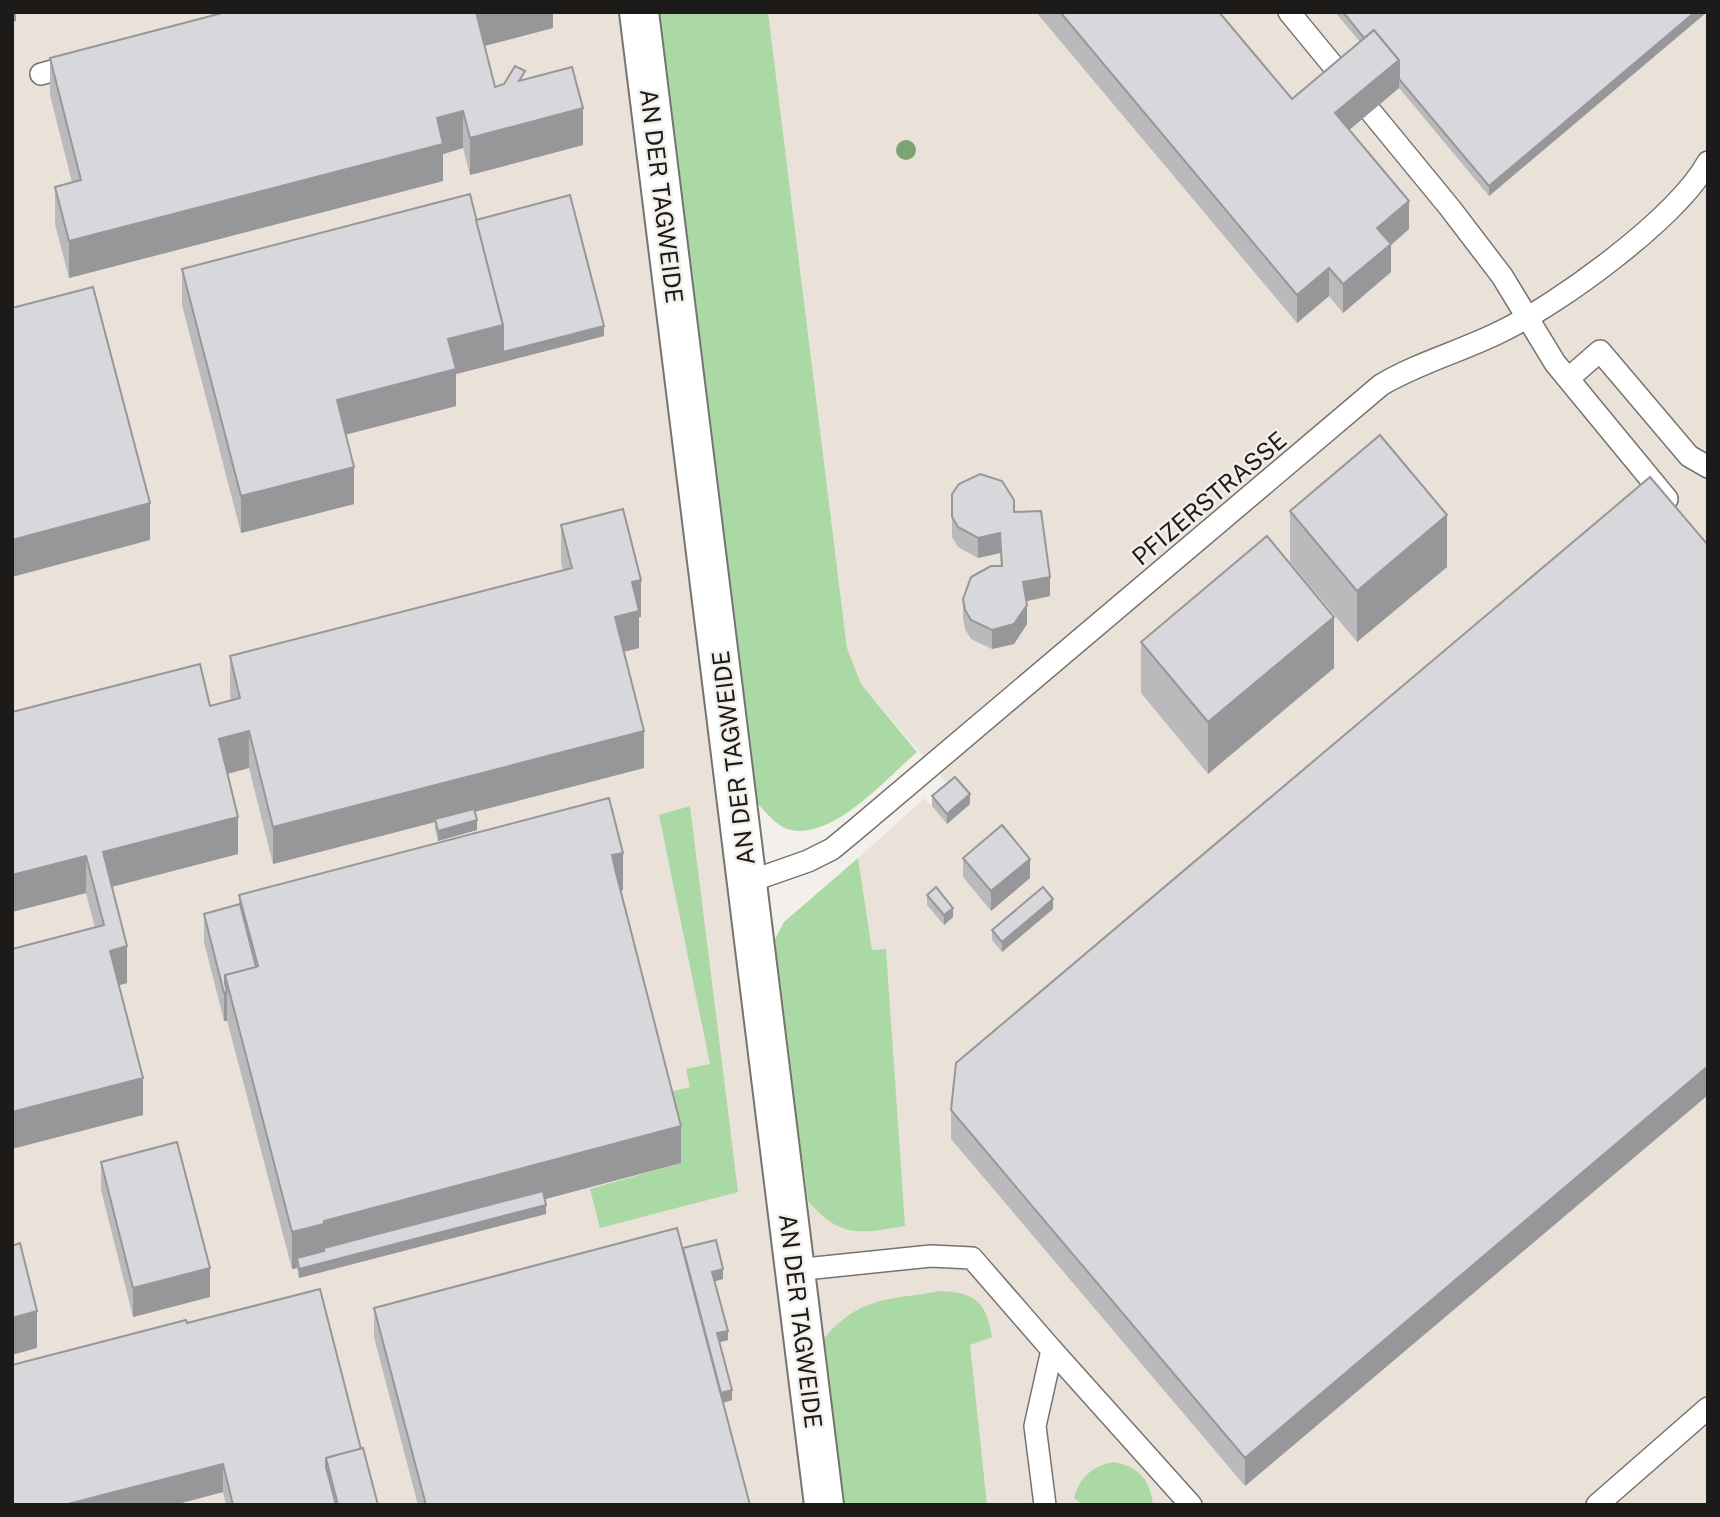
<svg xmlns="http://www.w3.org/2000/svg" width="1720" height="1517" font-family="'Public Sans',sans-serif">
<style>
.built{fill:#eae1d8}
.green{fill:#abd9a6}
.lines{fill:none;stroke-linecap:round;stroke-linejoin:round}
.service-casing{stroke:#767370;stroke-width:24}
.secondary-casing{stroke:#767370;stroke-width:42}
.service{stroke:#fff;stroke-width:21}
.secondary{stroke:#fff;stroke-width:38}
.tree{fill:#7aa475}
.wall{fill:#bababd}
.shaded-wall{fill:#97979a}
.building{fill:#d8d8dc;stroke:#97979a;stroke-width:2}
.labels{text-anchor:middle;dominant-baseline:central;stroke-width:5;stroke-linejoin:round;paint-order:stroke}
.street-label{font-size:24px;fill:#1c1b1a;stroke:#f3f0ec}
</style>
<rect width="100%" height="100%" fill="#f3f0ec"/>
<!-- built -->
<path class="built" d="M12,12H621L748,1058L891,1039L886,949L872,950L858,858L925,798L932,806L952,789L861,684L847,648L768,12H1708V1505H12Z"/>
<!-- green -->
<g class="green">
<path d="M657,12H768L847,648L861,684L917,752C887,778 834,839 791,830C776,827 767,813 757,803Z"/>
<path d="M690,806L738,1192L600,1228L590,1189L681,1163L663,1094L690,1087L686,1069L710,1064L659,815Z"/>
<path d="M858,858L872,950L886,949L905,1226C859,1234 840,1238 808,1201L778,985L775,939L784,922Z"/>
<path d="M941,1291C977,1293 986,1302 992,1337L970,1345L987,1505H842L823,1340C858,1296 890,1300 941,1291Z"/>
<path d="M1113,1462C1138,1466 1150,1479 1153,1505H1083L1074,1498C1080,1477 1091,1467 1113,1462Z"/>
</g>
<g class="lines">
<defs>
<g id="service">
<path d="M1289,12L1450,208L1502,276L1555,363L1667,499"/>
<path d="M41,74L77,64"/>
<path d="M1569,378L1600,351L1689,456L1708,467"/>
<path d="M748,882L808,861L832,849L855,830L1381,385C1418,363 1459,352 1498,333C1558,305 1676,219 1708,162"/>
<path d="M795,1270L931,1256L972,1258L1052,1350L1035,1426L1045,1505"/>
<path d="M1052,1350L1191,1505"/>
<path d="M1597,1505L1708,1408"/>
</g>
<path id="secondary" d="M639,12L824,1505"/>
</defs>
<!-- service casing -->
<use href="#service" class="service-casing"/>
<!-- secondary casing -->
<use href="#secondary" class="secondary-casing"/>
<!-- service -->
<use href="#service" class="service"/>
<!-- secondary -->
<use href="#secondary" class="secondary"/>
</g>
<!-- trees -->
<circle class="tree" cx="906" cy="150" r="10"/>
<!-- wall -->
<g class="wall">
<path d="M553,12V28L485,46L495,87L525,79L583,145L470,175L463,148L443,154V181L69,278L55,224V187L72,182L50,95V58L410,13Z"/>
<path d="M1036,12H1219L1292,99L1360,42L1335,12H1707L1489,196L1399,88L1349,130L1409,229L1391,245V272L1343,313L1329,296L1297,323Z"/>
<path d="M476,220L604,336L456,374V406L346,434L354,504L241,533L182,305V269Z"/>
<path d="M952,494L1014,512L1050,596L1026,601L1027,624L1014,644L992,649L971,639L965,629L963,618V599L1001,566L1000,553L978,558L958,547L952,537Z"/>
<path d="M1290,511L1447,567L1357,642L1290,562Z"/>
<path d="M561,525L641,617H639V648L624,651L644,768L475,812L477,830L438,841L435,829V822L273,864L249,768L228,774L238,854L112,887L127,983L119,985L143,1115L86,893L12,912V712L210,706L231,700L230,693V656L563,570L561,562Z"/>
<path d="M1708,545V1095L1245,1486L951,1139V1110Z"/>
<path d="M1141,642L1334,668L1208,774L1141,693Z"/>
<path d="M932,796L970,804L947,824L932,806Z"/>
<path d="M963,858L1030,878L991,911L963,877Z"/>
<path d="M620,890L681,1163L545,1199L546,1214L299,1278L297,1268L292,1269L227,1020L224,1021L204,942V914L239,905V895L623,890Z"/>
<path d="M927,895L953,917L944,925L927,905Z"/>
<path d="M1053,909L1002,952L992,940V930Z"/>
<path d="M101,1162L210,1297L133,1317L101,1190Z"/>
<path d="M683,1248L723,1279L715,1281L728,1340L720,1342L732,1400L723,1403L750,1505H418L374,1337V1308Z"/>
<path d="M187,1323L361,1449L378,1505H226L223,1492L174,1505H12Z"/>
</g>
<!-- shaded-wall -->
<g class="shaded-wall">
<path d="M12,12H16V21L12,22Z"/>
<path d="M476,12H553V28L476,48Z"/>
<path d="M1695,12H1707L1489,196V186Z"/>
<path d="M1399,60V88L1335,142V113Z"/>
<path d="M583,108V145L470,175V138Z"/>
<path d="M463,111V148L443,154V181L69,278V241L437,118Z"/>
<path d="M1409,201V229L1391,245V272L1343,313V284L1377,228Z"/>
<path d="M1329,268V296L1297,323V295Z"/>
<path d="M503,325L604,326V336L456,374V406L337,437V400L448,339Z"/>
<path d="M354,467V504L241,533V496Z"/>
<path d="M150,503V540L12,577V540Z"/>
<path d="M1447,515V567L1357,642V591Z"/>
<path d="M1000,533V553L978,558V538Z"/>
<path d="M1050,577V596L1023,602V582Z"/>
<path d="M641,580V617H639V648L615,654V617L632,582Z"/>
<path d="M1027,605V624L1014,644L992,649V630Z"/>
<path d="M1334,617V668L1208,774V722Z"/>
<path d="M249,731V768L219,776V739Z"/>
<path d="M644,731V768L435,822V819V822L273,864V827Z"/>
<path d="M970,794V804L947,824V814Z"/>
<path d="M238,817V854L103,889V852Z"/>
<path d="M477,820V830L438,841V831Z"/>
<path d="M623,853V890L612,892V855Z"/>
<path d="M86,856V893L12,912V875Z"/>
<path d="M1030,859V878L991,911V891Z"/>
<path d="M1053,899V909L1002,952V942Z"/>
<path d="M953,908V917L944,925V915Z"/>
<path d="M127,946V983L110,988V951Z"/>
<path d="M227,992V1021H224V993Z"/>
<path d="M1708,1066V1095L1245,1486V1458Z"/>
<path d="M143,1078V1115L12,1149V1112Z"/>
<path d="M681,1126V1163L324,1258H297V1268L292,1269V1232L324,1221Z"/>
<path d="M546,1205V1214L299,1278V1269Z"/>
<path d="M210,1268V1297L133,1317V1288Z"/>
<path d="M723,1269V1279L712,1282V1272Z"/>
<path d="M37,1311V1348L12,1355V1318Z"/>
<path d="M728,1331V1340L717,1343V1333Z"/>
<path d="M732,1390V1400L716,1405V1395Z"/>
<path d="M223,1464V1492L174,1505H64Z"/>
</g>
<!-- building -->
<g class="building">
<path d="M226,12H476L495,87L504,84L515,66L525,71L519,81L572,67L583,108L470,138L463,111L437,118L443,144L69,241L55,187L81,180L50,58Z"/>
<path d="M1060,12H1219L1292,99L1374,30L1399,60L1335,113L1409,201L1377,228L1391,244L1343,284L1329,268L1297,295Z"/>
<path d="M1343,12H1695L1489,186L1399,79V60L1374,30L1364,38Z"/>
<path d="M470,194L503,325L448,339L456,369L337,400L354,467L241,496L182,269Z"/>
<path d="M570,195L604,326L503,352V325L476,220Z"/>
<path d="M93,287L150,503L12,540V308Z"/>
<path d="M1380,435L1447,515L1357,591L1290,511Z"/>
<path d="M980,474L1002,481L1014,500V512L1041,511L1050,577L1023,582L1027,605L1014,624L992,630L971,620L965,610L963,599L971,577L991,566H1002L1000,533L978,538L958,527L952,517V494L959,484Z"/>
<path d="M1650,477L1708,545V1066L1245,1458L951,1110L956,1063Z"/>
<path d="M623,509L641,580L632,582L639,611L615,617L644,731L273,827L249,731L219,739L238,817L103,852L127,946L110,951L143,1078L12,1112V949L104,925L86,856L12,875V712L200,664L210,706L240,698L230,656L572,568L561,525Z"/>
<path d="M1267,536L1334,617L1208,722L1141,642Z"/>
<path d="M955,777L970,794L947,814L932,796Z"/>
<path d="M609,798L623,853L612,855L615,869L681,1126L324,1221V1224L292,1232L225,975L258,966L239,895Z"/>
<path d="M474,809L477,820L438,831L435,819Z"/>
<path d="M1002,825L1030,859L991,891L963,858Z"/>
<path d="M936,887L953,908L944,915L927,895Z"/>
<path d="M1043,887L1053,899L1002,942L992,930Z"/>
<path d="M240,904L256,967L225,975V983L227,992L224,993L204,914Z"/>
<path d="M177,1142L210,1268L133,1288L101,1162Z"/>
<path d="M543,1191L546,1205L299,1269L297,1258L324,1251V1248Z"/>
<path d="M677,1228L750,1505H426L374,1308Z"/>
<path d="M716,1240L723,1269L712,1272L728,1331L717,1333L732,1390L721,1393L683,1248Z"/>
<path d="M20,1243L37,1311L12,1318V1246Z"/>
<path d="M320,1289L361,1449L326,1458V1467L336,1505H233L223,1464L64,1505H12V1365L186,1320L187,1323Z"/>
<path d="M363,1448L378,1505H338L326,1458Z"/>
</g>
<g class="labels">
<!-- street labels -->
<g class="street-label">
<text transform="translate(662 196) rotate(83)">AN DER TAGWEIDE</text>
<text transform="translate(1209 498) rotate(-40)">PFIZERSTRASSE</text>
<text transform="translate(733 758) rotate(-97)">AN DER TAGWEIDE</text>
<text transform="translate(801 1321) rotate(83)">AN DER TAGWEIDE</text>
</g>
</g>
<!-- border -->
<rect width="1720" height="1517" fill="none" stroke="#1c1b1a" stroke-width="28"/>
</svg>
